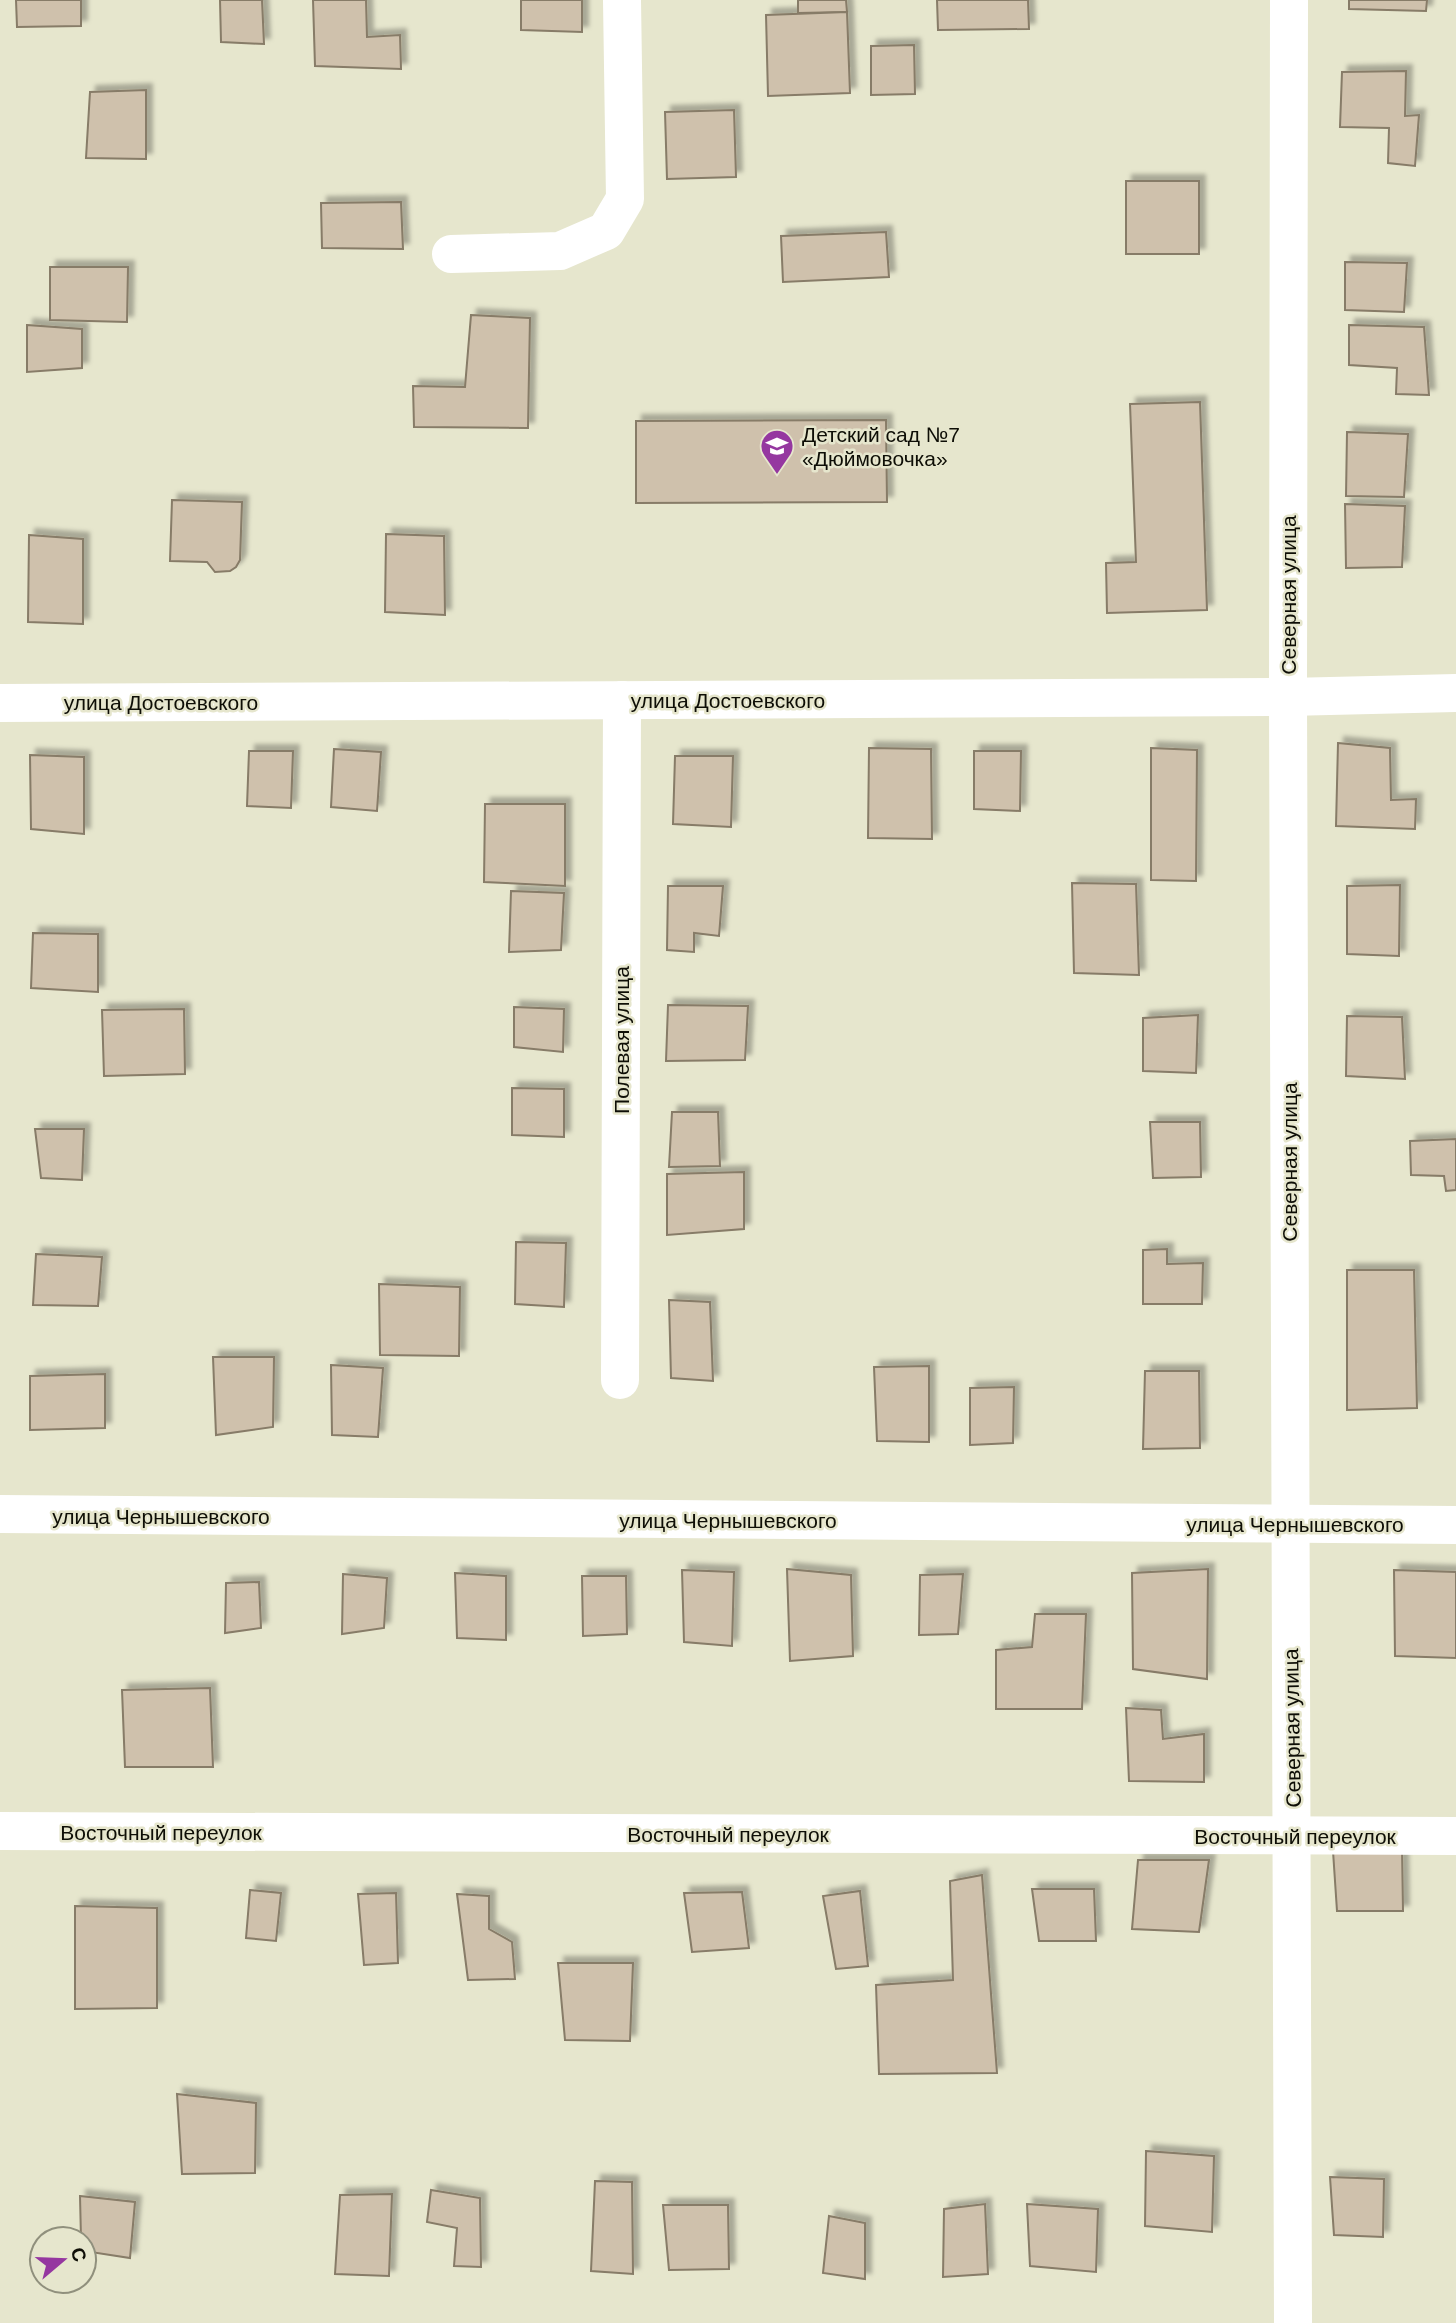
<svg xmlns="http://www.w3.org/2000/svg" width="1456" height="2323" font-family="Arial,sans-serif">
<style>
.building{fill:#cfc1ac;stroke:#877b67;stroke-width:2;filter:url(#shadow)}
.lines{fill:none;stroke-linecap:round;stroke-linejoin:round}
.minor{stroke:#fff;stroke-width:38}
.labels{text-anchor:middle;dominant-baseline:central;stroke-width:5;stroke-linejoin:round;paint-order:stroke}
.poi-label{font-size:21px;fill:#0e0e06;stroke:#e6e6cd;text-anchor:start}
.street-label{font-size:21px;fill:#0e0e06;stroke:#e6e6cd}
</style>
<defs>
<filter id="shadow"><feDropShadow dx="6" dy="-6" stdDeviation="2" flood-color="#0004"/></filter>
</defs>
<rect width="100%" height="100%" fill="#e6e6cd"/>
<!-- building -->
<g class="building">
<path d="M16,0H81V26L17,27Z"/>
<path d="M220,0H262L264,44L221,42Z"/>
<path d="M313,0H366L367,37L400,35L401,69L315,66Z"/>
<path d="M521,0H582V32L521,30Z"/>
<path d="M798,0H846L847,12L798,13Z"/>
<path d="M937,0H1028L1029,29L938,30Z"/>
<path d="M1349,0H1427L1426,11L1349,9Z"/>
<path d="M847,12L850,93L768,96L766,15Z"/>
<path d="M914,45L915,94L871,95V46Z"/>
<path d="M1406,71L1405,116L1419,115L1415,166L1388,163L1389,128L1340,127L1342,72Z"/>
<path d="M146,90V159L86,158L90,92Z"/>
<path d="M734,110L736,177L667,179L665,112Z"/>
<rect x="1126" y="181" width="73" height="73"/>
<path d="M401,202L403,249L322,248L321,203Z"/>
<path d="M886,232L889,277L783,282L781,236Z"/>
<path d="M1345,262L1407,263L1404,312L1345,310Z"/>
<path d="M50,267H128L127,322L50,320Z"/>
<path d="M471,315L530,318L528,428L414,427L413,386L465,387Z"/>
<path d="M27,325L82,329V368L27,372Z"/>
<path d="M1349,325L1424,327L1429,395L1396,394L1397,368L1349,365Z"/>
<path d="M1200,402L1207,610L1107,613L1106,563L1136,562L1130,404Z"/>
<path d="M886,420L887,502L636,503V421Z"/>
<path d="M1347,432L1408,434L1404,497L1346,496Z"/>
<path d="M172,500L242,502L240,560L236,567L230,571L215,572L207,562L170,561Z"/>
<path d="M1345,504L1405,506L1402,567L1346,568Z"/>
<path d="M386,534L444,536L445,615L385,612Z"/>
<path d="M29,535L83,539V624L28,622Z"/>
<path d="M1338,743L1390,748L1391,800L1416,799L1415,829L1336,826Z"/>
<path d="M869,748L931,749L932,839L868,838Z"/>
<path d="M1151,748L1197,750L1196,881L1151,880Z"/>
<path d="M334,749L381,752L377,811L331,807Z"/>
<path d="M249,751H293L291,808L247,806Z"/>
<path d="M974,751H1021L1020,811L974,809Z"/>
<path d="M30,755L84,757V834L31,829Z"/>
<path d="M675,756H733L731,827L673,824Z"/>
<path d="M485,804H565V886L484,882Z"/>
<path d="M1072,883L1136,884L1139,975L1074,973Z"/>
<path d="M1400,885L1399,956L1347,954V886Z"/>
<path d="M668,886H723L719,936L694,933V952L667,950Z"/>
<path d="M511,891L564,893L561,950L509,952Z"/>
<path d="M33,933L98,934V992L31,988Z"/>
<path d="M668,1005L748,1006L745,1060L666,1061Z"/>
<path d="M514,1007L564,1009L563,1052L514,1047Z"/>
<path d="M184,1009L185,1074L104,1076L102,1010Z"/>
<path d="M1198,1015L1196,1073L1143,1071V1018Z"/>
<path d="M1347,1016L1402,1017L1405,1079L1346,1076Z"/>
<path d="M512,1088L564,1089V1137L512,1135Z"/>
<path d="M672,1112H718L720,1166L669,1167Z"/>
<path d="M1150,1122H1200L1201,1177L1153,1178Z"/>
<path d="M35,1129H84L82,1180L41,1178Z"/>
<path d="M1456,1139V1190L1446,1191L1444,1176L1411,1175L1410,1141Z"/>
<path d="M744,1172V1229L667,1235V1174Z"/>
<path d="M516,1242L566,1243L564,1307L515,1304Z"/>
<path d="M1167,1249V1264L1203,1263L1202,1304H1143V1250Z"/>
<path d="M36,1254L102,1257L98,1306L33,1305Z"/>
<path d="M1347,1270H1414L1417,1408L1347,1410Z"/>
<path d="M379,1284L460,1287L459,1356L380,1355Z"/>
<path d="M669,1300L710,1302L713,1381L671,1378Z"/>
<path d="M213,1357H274L273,1427L216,1435Z"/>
<path d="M331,1365L383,1368L378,1437L332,1435Z"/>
<path d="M929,1366V1442L877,1441L874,1367Z"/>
<path d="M1145,1371H1199L1200,1448L1143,1449Z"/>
<path d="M105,1374V1428L30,1430V1376Z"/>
<path d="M1014,1387L1013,1443L970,1445V1388Z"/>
<path d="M787,1569L851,1575L853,1656L790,1661Z"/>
<path d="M1208,1569L1207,1679L1133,1669L1132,1573Z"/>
<path d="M682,1570L734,1572L732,1646L684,1642Z"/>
<path d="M1394,1570L1456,1572V1658L1395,1656Z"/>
<path d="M455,1573L506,1576V1640L457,1638Z"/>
<path d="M343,1574L387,1578L384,1628L342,1634Z"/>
<path d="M963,1574L958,1634L919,1635L920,1575Z"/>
<path d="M582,1576H626L627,1634L583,1636Z"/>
<path d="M259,1582L261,1628L225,1633L226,1583Z"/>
<path d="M1035,1614H1086L1082,1709H996V1650L1032,1647Z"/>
<path d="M210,1688L213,1767H125L122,1690Z"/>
<path d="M1126,1708L1161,1710L1163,1739L1204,1734V1782L1129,1781Z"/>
<path d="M1402,1848L1403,1911H1337L1333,1851Z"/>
<path d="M1138,1860H1209L1199,1932L1132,1929Z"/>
<path d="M982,1875L997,2073L879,2074L876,1985L953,1980L950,1881Z"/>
<path d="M1032,1889H1094L1096,1941H1039Z"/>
<path d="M250,1890L281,1893L276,1941L246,1938Z"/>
<path d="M860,1891L868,1966L836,1969L823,1896Z"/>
<path d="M742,1892L749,1948L692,1952L684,1893Z"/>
<path d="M396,1893L398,1963L364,1965L358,1894Z"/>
<path d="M457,1894L489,1896V1929L512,1942L515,1979L468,1980Z"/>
<path d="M75,1906L157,1908V2008L75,2009Z"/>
<path d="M558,1963H633L630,2041L565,2040Z"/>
<path d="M177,2094L256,2103L255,2173L182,2174Z"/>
<path d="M1146,2151L1214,2156L1212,2232L1145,2226Z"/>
<path d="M1330,2177L1384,2179L1383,2237L1334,2235Z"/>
<path d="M595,2181L632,2182L633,2274L591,2271Z"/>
<path d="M431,2190L480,2198L481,2267L454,2266L457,2228L427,2222Z"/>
<path d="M392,2194L389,2276L335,2274L340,2195Z"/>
<path d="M80,2196L135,2202L130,2258L84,2251V2239H81Z"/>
<path d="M985,2204L988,2274L943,2277L944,2209Z"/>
<path d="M1027,2204L1098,2209L1096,2272L1030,2266Z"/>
<path d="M663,2205H728L729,2269L669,2270Z"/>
<path d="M829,2216L865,2223V2279L823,2273Z"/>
</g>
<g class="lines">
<!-- minor -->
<g class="minor">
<path d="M1289,0L1288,697L1293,2323"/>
<path d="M451,254L560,251L606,231L625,199L622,0"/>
<path d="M0,703L1288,697L1456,693"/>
<path d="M620,1380L622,700"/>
<path d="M0,1514L1456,1525"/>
<path d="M0,1831L1456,1836"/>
</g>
</g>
<!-- icons -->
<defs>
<symbol id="school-pin" viewBox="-11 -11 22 30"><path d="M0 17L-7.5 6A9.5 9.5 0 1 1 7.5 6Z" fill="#9537a0" stroke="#e6e6cd"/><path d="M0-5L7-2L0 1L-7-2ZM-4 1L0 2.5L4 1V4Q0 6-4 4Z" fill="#fff"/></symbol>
</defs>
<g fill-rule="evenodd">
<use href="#school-pin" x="758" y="427" width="38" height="52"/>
</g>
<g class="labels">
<!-- poi labels -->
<g class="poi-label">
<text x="802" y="434">Детский сад №7<tspan x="802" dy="24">«Дюймовочка»</tspan></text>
</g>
<!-- street labels -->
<g class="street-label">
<text transform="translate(1288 595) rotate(-90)">Северная улица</text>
<text x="728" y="700">улица Достоевского</text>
<text x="161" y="702">улица Достоевского</text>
<text transform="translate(621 1040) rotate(-90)">Полевая улица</text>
<text transform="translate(1289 1162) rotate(-90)">Северная улица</text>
<text x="161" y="1516">улица Чернышевского</text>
<text x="728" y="1520">улица Чернышевского</text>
<text x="1295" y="1524">улица Чернышевского</text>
<text transform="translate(1292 1728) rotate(-91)">Северная улица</text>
<text x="161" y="1832">Восточный переулок</text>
<text x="728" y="1834">Восточный переулок</text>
<text x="1295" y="1836">Восточный переулок</text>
</g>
</g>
<!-- north arrow -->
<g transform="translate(63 2260) rotate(71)"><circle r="33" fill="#e6e6cd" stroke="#90907d" stroke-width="2"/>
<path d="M0-5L12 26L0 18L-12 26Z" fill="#9537a0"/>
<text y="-10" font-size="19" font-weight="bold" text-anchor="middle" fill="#0e0e06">С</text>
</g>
</svg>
